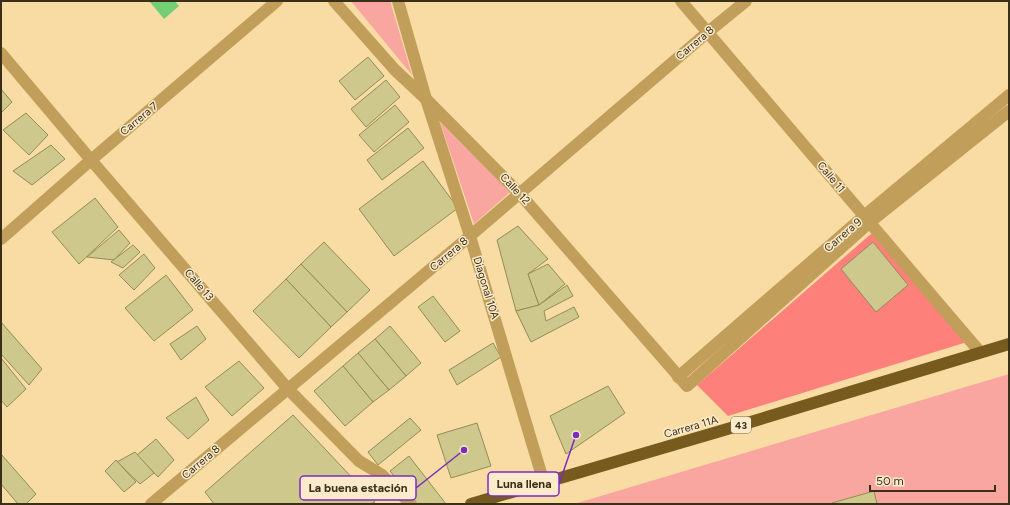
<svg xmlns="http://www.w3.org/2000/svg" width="1010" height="505" font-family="Figtree,sans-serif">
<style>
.green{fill:#f9a5a0}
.forest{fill:#fd807b}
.water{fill:#74ce73}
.building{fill:#cec88c;stroke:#938d53}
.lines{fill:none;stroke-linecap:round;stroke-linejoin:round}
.street{stroke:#c19f5a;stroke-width:12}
.highway{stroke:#775b1e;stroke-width:12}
.labels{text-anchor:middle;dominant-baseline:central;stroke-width:3;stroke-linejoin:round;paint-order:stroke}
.shield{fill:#fcebca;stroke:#74674e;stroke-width:1}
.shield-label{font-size:10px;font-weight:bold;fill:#3a2f19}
.street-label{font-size:11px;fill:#3a2f19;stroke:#fcebca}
.leader{fill:none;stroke:#7b2cbf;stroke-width:1.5}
.callout-dot{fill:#7b2cbf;stroke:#fcebca;stroke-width:1.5}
.callout{fill:#fcebca;stroke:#7b2cbf;stroke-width:1.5}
.callout-label{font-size:12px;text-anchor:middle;font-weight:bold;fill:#3a2f19}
</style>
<rect width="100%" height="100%" fill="#f9dca4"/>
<!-- green -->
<g class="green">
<path d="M351,1H390L412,75Z"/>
<path d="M440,122L510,192L474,224Z"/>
<path d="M1009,374V504H574Z"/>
</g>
<!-- forest -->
<path class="forest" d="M872,233L967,342L728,416L697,385Z"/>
<!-- water -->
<path class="water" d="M149,1H175L179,6L164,19Z"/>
<!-- building -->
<g class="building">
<path d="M368,57L384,76L355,100L339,81Z"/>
<path d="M386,80L400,97L366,127L351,109Z"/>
<path d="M1,89L12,102L1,113Z"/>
<path d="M395,105L409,122L374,152L359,135Z"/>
<path d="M26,113L48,135L29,155L3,130Z"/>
<path d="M408,128L424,148L382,180L367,160Z"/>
<path d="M51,145L65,159L32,185L13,171Z"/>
<path d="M423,161L458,208L394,256L359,209Z"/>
<path d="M95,198L118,227L79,264L52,232Z"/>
<path d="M518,226L548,259L528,274L539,305L516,311L497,240Z"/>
<path d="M119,230L130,243L114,260L87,257Z"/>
<path d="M324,242L370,290L347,312L301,264Z"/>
<path d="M873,242L908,285L876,312L841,269Z"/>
<path d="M133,245L140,252L123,268L111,262Z"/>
<path d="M144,254L155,268L134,290L119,275Z"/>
<path d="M301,264L347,312L331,327L286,279Z"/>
<path d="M548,264L565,284L539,305L528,274Z"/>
<path d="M166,275L193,310L154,341L125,308Z"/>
<path d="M286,279L331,327L299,358L253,311Z"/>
<path d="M567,285L573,296L544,311L546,321L574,307L579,317L531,342L516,311L539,305Z"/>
<path d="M433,296L460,331L445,342L418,307Z"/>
<path d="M1,322L42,369L29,385L1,354Z"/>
<path d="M197,326L206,339L181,360L170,344Z"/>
<path d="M390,326L421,363L406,376L375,339Z"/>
<path d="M375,339L406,376L389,390L358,353Z"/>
<path d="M493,343L501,357L457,385L449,370Z"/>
<path d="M358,353L389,390L373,402L343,366Z"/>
<path d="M1,358L26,389L7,407L1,400Z"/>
<path d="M239,361L264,388L232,416L205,387Z"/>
<path d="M343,366L373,402L345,426L314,391Z"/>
<path d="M608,386L625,413L566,454L550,416Z"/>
<path d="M196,397L209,420L188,439L166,418Z"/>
<path d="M293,415L375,502L370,504H214L205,492Z"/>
<path d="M410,418L421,430L378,465L368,452Z"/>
<path d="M477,423L491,466L451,478L437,435Z"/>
<path d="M156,439L174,460L158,477L137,455Z"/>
<path d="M135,452L154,473L140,484L117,462Z"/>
<path d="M1,454L36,494L26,504H18L1,484Z"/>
<path d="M409,456L446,504H416L390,471Z"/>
<path d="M116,460L136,482L124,492L105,471Z"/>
<path d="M874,491L877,504H833L832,503Z"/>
</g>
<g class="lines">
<!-- street -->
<g class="street">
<path d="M334,1L395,70L426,99L520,194L687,386L870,222L1009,111"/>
<path d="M398,1L426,99L470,236L544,483"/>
<path d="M681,1L980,352"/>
<path d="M1,53L91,160L288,389L359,461L382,475L411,504"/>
<path d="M1,239L91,160L277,1"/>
<path d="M678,377L864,216L1009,95"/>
<path d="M151,504L470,236L708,32L746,1"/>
</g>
<!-- highway -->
<path class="highway" d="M471,504L724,430L1009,344"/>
</g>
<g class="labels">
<!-- shield labels -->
<rect class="shield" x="731" y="417" width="20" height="16" rx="3"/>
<g class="shield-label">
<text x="741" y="425">43</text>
</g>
<!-- street labels -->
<g class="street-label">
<text transform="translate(695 43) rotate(-40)">Carrera 8</text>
<text transform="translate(139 119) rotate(-40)">Carrera 7</text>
<text transform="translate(831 177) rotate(50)">Calle 11</text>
<text transform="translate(515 189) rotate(47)">Calle 12</text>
<text transform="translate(843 235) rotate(-41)">Carrera 9</text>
<text transform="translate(449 254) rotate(-40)">Carrera 8</text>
<text transform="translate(199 285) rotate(49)">Calle 13</text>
<text transform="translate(486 288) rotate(73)">Diagonal 10A</text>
<text transform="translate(691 427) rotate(-16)">Carrera 11A</text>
<text transform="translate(201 462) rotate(-40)">Carrera 8</text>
</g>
</g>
<!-- callouts -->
<path class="leader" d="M576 435L559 484M464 450L416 488"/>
<g class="callout-dot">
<circle cx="576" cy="435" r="4"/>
<circle cx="464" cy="450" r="4"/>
</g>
<g class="callout">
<rect x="488" y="472" width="71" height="24" rx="4"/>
<rect x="300" y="476" width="116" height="24" rx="4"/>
</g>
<g class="callout-label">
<text x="524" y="488">Luna llena</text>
<text x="358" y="492">La buena estación</text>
</g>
<!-- border -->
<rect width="1010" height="505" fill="none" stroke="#3a2f19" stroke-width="4"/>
<!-- scale -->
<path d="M870 485v6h125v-6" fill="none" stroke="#3a2f19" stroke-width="2"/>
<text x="876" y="485" font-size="12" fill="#3a2f19" stroke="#fcebca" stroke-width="3" paint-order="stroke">50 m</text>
</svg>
